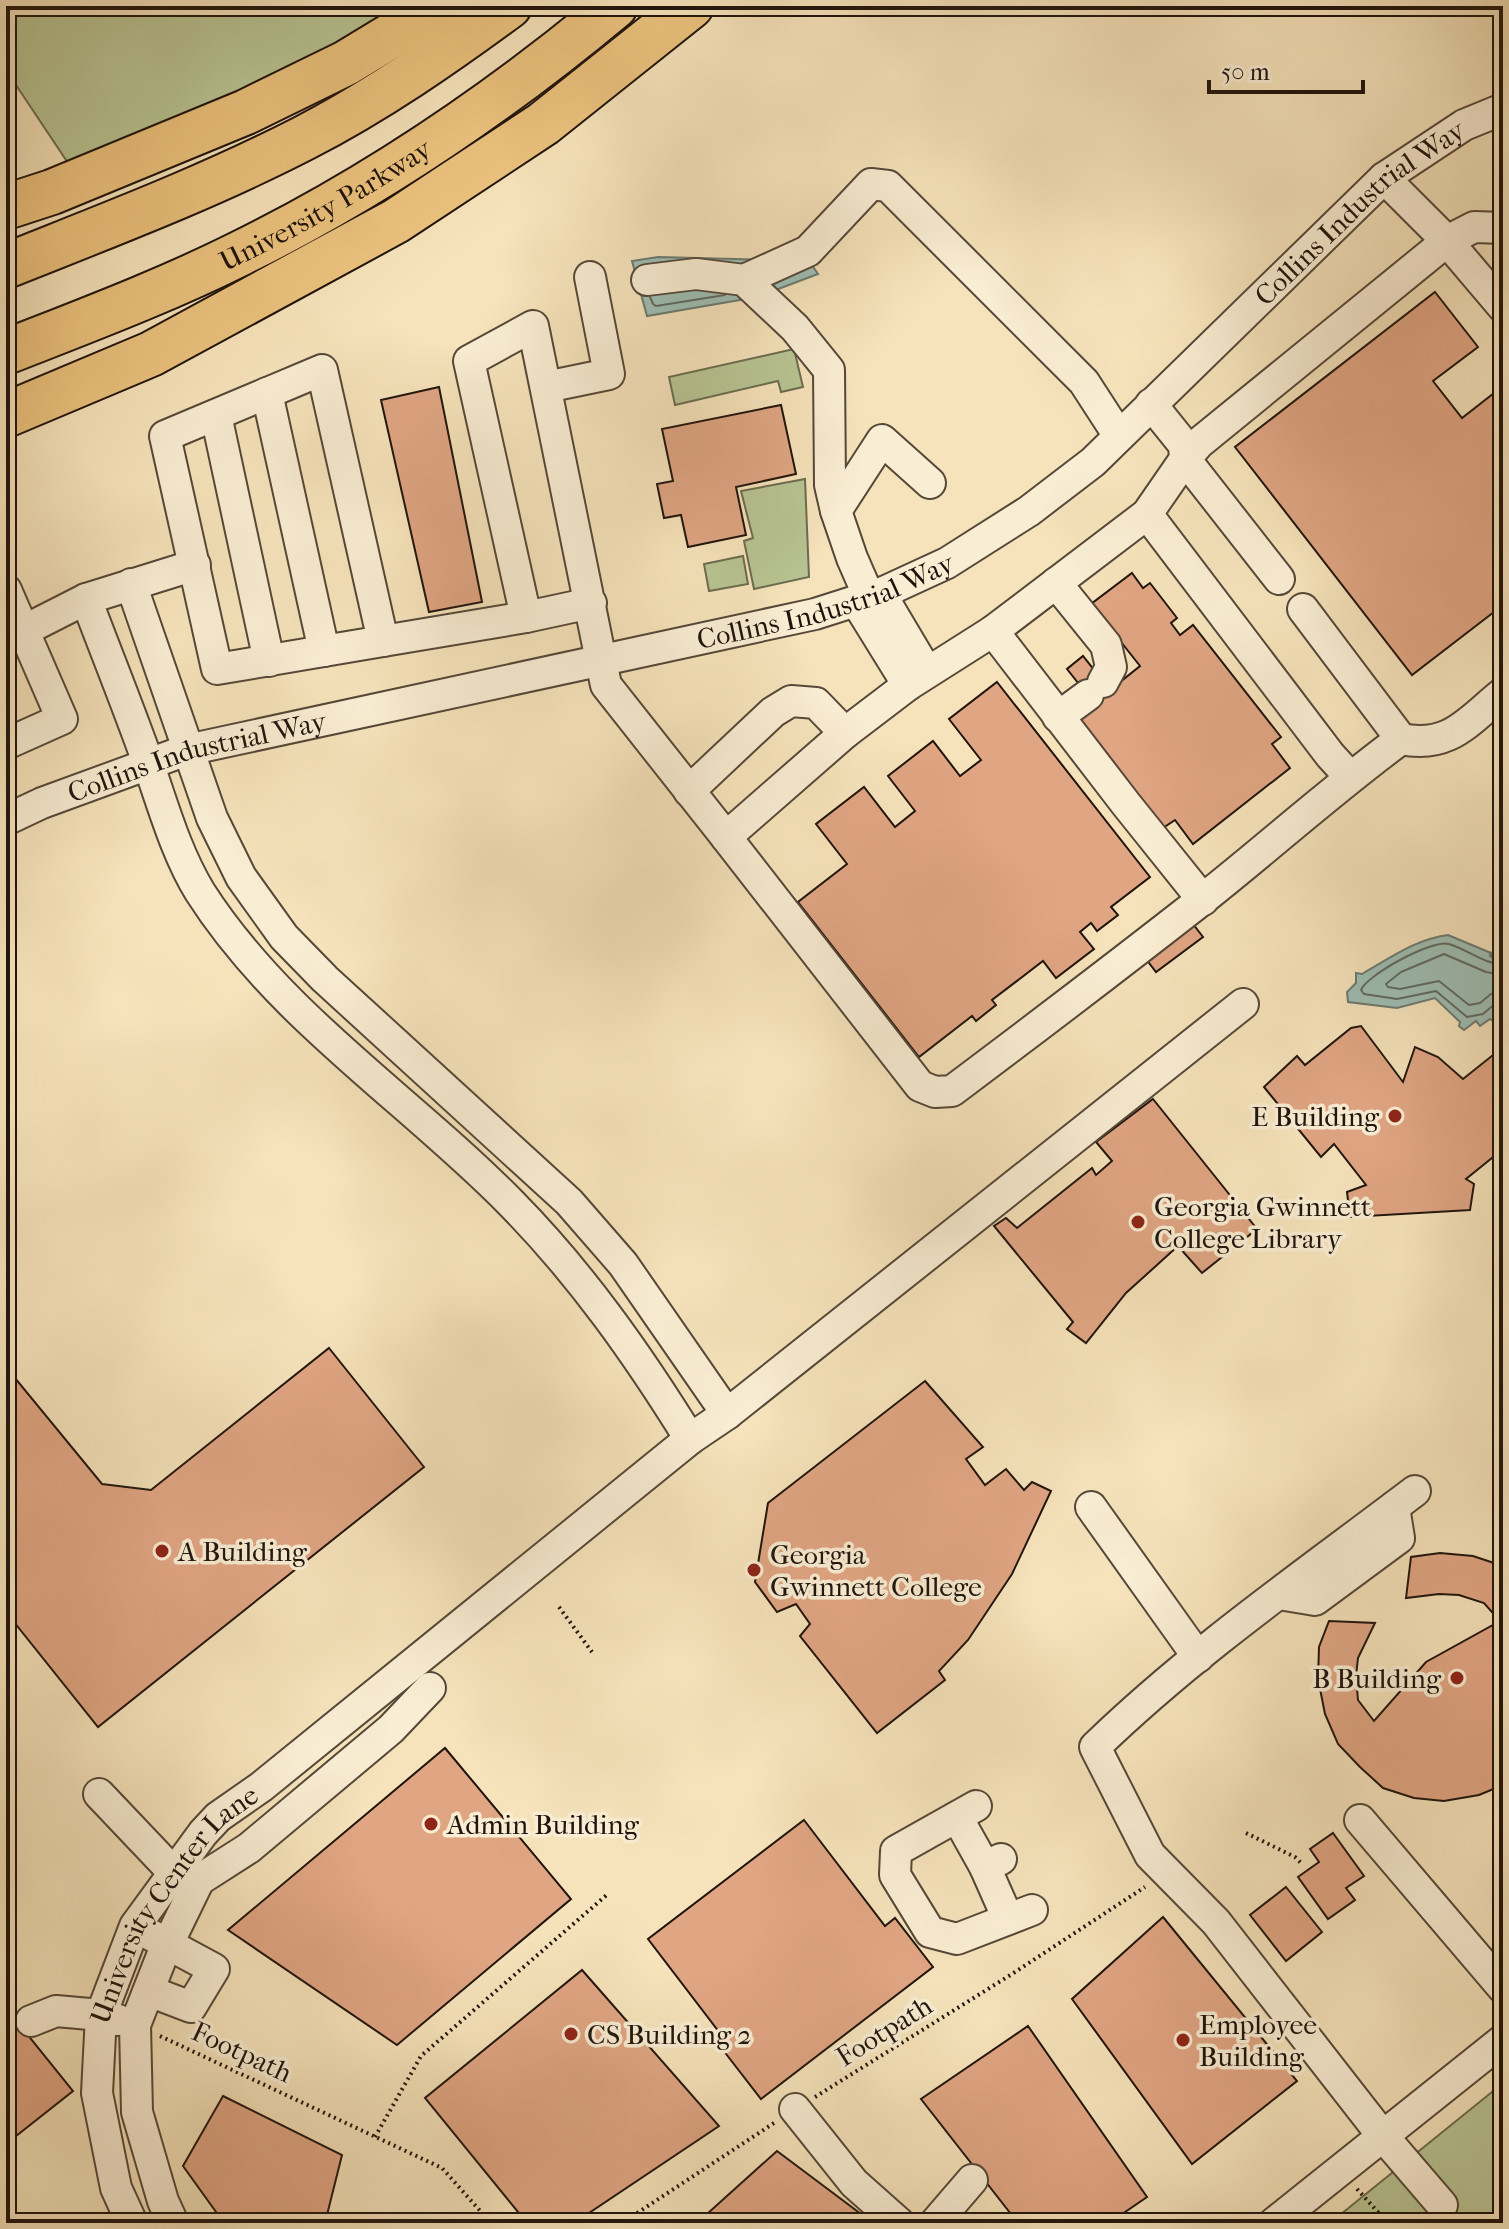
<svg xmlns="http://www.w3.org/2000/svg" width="1509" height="2229" font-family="'IM FELL French Canon',serif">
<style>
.green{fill:#b8c493;stroke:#6c6c50;stroke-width:2}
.water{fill:#9dbeb4;stroke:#6b7a71;stroke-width:2}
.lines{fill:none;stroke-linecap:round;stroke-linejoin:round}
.shore{stroke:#5e6960;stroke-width:2}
.stream{stroke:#6b7a71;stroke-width:6}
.building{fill:#e0a583;stroke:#1f140d;stroke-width:2}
.minor-casing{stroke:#554838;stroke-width:34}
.highway-casing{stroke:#1f140d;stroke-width:48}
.path{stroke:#1f140d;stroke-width:4;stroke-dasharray:2 4;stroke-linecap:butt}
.minor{stroke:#f9edd3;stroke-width:30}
.highway{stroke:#ebc27e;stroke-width:44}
.poi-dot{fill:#8f2418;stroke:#f9edd3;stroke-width:3}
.labels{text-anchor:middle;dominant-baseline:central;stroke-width:7;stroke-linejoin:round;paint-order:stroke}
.street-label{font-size:28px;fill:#1f140d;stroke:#f9edd3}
.poi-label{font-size:28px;fill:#1f140d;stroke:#f9edd3;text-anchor:start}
</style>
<rect width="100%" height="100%" fill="#f6e3bb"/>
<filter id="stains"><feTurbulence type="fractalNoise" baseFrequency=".0025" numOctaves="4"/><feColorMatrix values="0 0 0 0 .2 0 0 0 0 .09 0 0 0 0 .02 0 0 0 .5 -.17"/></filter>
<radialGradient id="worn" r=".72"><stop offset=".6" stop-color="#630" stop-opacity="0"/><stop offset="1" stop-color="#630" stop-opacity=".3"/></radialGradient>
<!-- green -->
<g class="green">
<path d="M6,6H427L74,172L6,70Z"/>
<path d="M794,349L803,387L781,392L778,381L675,405L669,377Z"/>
<path d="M805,479L809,577L754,589L744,541L753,538L741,491Z"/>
<path d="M743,556L748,584L709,591L704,564Z"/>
<path d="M1503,2083V2223H1330Z"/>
</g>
<!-- water -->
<g class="water">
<path d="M658,257L809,261L818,274L757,297L647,316L632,261Z"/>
<path d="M1448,935L1503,958V1008L1493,1021L1490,1019L1480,1026L1476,1021L1464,1030L1459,1026L1460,1022L1435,998L1397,1008L1348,1002L1347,992L1356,983V973L1362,974C1390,958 1416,939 1448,935Z"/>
</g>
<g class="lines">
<!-- shore -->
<g class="shore">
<path d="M650,297L653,304L656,306L725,295"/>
<path d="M1503,965C1483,963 1468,950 1449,944C1432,939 1367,975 1361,990L1364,994L1397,999L1436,991L1467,1017L1483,1014L1496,1003L1503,1002"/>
<path d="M1503,975L1486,972L1444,954L1401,972L1386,984L1388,987L1400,989L1439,981L1469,1005L1480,1003L1491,994L1503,992"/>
</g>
<!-- stream -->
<path class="stream" d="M1492,955L1503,946"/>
</g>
<!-- building -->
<g class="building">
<path d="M1435,292L1478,347L1433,381L1462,418L1503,386V605L1412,675L1235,447Z"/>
<path d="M439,387L482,602L429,612L381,400Z"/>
<path d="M781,405L796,474L736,487L746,535L688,547L681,515L664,518L657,484L673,481L662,429Z"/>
<path d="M1132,573L1143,588L1150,583L1177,618L1171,623L1180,635L1193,625L1281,737L1272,744L1290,768L1193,844L1175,820L1163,828L1076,716L1094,703L1067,669L1083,656L1110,690L1140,666L1091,604Z"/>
<path d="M997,682L1150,877L1111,907L1118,915L1097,931L1091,923L1080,932L1094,949L1056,978L1043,961L992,1000L996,1005L976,1021L972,1016L919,1057L798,902L847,864L816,824L864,787L895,827L915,811L888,776L933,741L960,776L981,760L949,719Z"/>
<path d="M1190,920L1203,937L1156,972L1143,955Z"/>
<path d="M1361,1026L1403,1082L1415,1047L1438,1057L1463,1079L1503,1047V1149L1466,1179L1474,1184L1470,1210L1350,1217L1347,1192L1366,1185L1334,1144L1321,1157L1264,1087L1297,1056L1305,1065L1351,1028Z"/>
<path d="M1153,1099L1257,1229L1202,1273L1178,1246L1126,1293L1086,1343L1067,1329L1073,1322L994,1226L1006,1218L1017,1228L1092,1168L1096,1175L1112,1161L1096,1142Z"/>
<path d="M329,1348L424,1467L98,1727L6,1612V1367L102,1484L151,1490Z"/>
<path d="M925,1381L983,1447L966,1459L985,1485L1006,1469L1024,1490L1032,1482L1051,1491L1012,1574L968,1640L939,1671L945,1680L877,1733L800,1636L810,1624L796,1604L777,1612L755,1582L768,1503Z"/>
<path d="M1440,1553L1473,1556L1503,1566V1785L1479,1795L1444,1801L1414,1798L1383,1788L1360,1767L1338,1744L1325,1714L1318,1679L1319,1647L1329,1621L1375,1623L1358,1658L1356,1676L1358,1700L1374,1721L1426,1662L1500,1621L1484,1603L1459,1595L1439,1594L1406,1598L1411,1557Z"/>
<path d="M445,1748L571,1899L397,2045L228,1930Z"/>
<path d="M804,1820L885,1926L895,1918L933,1967L761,2099L723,2050L729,2045L648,1939Z"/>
<path d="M1333,1833L1364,1876L1346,1888L1355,1900L1328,1919L1298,1877L1319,1862L1310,1849Z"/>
<path d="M1286,1887L1322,1932L1286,1961L1250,1915Z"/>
<path d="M1163,1917L1297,2081L1192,2164L1072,1999Z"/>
<path d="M582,1970L719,2126L574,2223H527L425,2098Z"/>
<path d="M6,2008L73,2091L6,2144Z"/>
<path d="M1028,2026L1147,2197L1109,2223H1018L921,2099Z"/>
<path d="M223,2096L342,2155L325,2223H224L183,2166Z"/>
<path d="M777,2151L873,2223H697Z"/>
</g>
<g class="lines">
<defs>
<g id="minor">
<path d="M1384,178L1447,241L1503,307"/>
<path d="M647,280L696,274L744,280L795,328L829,370L830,485L836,511"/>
<path d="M744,280L808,251L871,184L888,186L1084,382L1119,436"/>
<path d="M322,370L383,641L217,669L165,436Z"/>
<path d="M546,387L609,374L590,277"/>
<path d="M267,393L324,651"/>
<path d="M1151,404L1184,445L1185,459L1147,514L993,631L908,685L845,733L726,837L920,1086L935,1092L952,1091C1036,1028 1120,964 1203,899C1270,846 1333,789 1401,739"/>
<path d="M216,415L269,661"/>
<path d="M1147,514L1330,755L1350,777"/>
<path d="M1279,579L1185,459L1199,443L1447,241L1474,227L1503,228"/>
<path d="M1056,583L1106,645L1111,667L1103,682"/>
<path d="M131,584L212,818L241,877L284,937L325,979L569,1202L623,1264L727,1414"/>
<path d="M6,590L62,719L6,744"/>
<path d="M884,592L889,608L927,672"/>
<path d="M869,597L852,558L836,511L882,440L930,483"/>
<path d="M86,599C106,652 127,704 146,757C162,802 175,851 200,892C280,1017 409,1099 511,1203C581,1274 638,1355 690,1439"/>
<path d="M856,601L908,685"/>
<path d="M591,603L526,617L469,361L533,326L606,685L726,837"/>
<path d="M1303,609L1401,739C1450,749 1468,721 1503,693"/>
<path d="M23,631L86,599L195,565"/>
<path d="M993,631L1126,804L1203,900"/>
<path d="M383,641L526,617"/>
<path d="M1058,717L1088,695"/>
<path d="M689,791L773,712L791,701L816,703L845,733"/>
<path id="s1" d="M6,820L42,803L187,750L815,614L884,592L947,563L1029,511L1093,462L1384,178L1464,125L1503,109"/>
<path d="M1415,1491C1307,1573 1193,1652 1095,1747L1150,1855L1216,1922L1382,2135L1442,2205"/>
<path d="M1091,1507L1198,1657"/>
<path d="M1279,1594L1315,1600L1399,1538L1394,1507"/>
<path d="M99,1794L174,1873L190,1885"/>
<path d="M976,1806L896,1851L895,1875L930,1932L957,1939L1032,1910"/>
<path d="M957,1817L985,1867"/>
<path d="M1360,1820L1503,1988"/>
<path d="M1001,1859L985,1867L1008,1919"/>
<path d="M149,1991L191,2007L214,1969L151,1935"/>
<path d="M31,2021L56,2011L101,2015L118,2020"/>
<path d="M795,2109L854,2183L899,2223"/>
<path id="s2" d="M132,2223L116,2188L97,2093L101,2015L135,1926L203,1833L218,1817L261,1787L690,1439L727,1414L1243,1004"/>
<path d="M173,2223L163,2201L137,2112L135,2025L162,1956L199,1880L249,1848L391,1729L430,1688"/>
<path d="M935,2223L972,2180"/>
<path d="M1274,2223L1503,2040"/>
</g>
<g id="highway">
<path d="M6,207L52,192L246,112L346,63L440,6"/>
<path d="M6,266C106,226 207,188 304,138C376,101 444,54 509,6"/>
<path id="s3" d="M6,352C85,321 165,291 241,253C375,187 500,102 615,6"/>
<path d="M6,415L151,354L396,221L543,124L691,6"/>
</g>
</defs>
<!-- minor casing -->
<use href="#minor" class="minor-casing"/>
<!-- highway casing -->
<use href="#highway" class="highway-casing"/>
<!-- path -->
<g class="path">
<path d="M559,1607L592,1652"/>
<path d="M1246,1833L1295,1857L1303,1865"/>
<path d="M160,2036L442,2168L491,2223"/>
<path d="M815,2097L1012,1974L1145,1887"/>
<path d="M375,2137L421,2056L609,1893"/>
<path d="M1357,2189L1388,2223"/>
<path d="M622,2223L774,2123"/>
</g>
<!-- minor -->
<use href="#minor" class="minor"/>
<!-- highway -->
<use href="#highway" class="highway"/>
</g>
<!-- markers -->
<g class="poi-dot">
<circle cx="1395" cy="1116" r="8"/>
<circle cx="1138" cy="1222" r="8"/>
<circle cx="162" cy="1551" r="8"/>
<circle cx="754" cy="1570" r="8"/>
<circle cx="1457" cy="1678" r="8"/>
<circle cx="431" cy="1824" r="8"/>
<circle cx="571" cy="2034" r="8"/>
<circle cx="1183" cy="2040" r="8"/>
</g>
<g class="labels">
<!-- street labels -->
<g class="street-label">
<text stroke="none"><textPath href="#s3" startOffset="352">University Parkway</textPath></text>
<text stroke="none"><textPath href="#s1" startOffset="1522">Collins Industrial Way</textPath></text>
<text stroke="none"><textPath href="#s1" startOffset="850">Collins Industrial Way</textPath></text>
<text stroke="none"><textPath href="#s1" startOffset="202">Collins Industrial Way</textPath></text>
<text stroke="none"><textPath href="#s2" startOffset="348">University Center Lane</textPath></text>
<text transform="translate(884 2031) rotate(-32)">Footpath</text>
<text transform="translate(242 2052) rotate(25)">Footpath</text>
</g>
<!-- poi labels -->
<g class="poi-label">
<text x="1379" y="1116" text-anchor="end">E Building</text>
<text x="1154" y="1206">Georgia Gwinnett<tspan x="1154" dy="32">College Library</tspan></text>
<text x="178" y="1551">A Building</text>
<text x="770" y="1554">Georgia<tspan x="770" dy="32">Gwinnett College</tspan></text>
<text x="1441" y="1678" text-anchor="end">B Building</text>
<text x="447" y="1824">Admin Building</text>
<text x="1199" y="2024">Employee<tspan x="1199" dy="32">Building</tspan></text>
<text x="587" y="2034">CS Building 2</text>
</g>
</g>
<!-- margin -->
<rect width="1509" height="2229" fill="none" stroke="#f6e3bb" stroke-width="32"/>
<rect x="8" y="8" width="1493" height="2213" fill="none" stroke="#1f140d" stroke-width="4"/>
<rect x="16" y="16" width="1477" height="2197" fill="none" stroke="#1f140d" stroke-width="2"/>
<!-- scale -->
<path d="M1209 80v12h154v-12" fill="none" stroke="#1f140d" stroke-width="4"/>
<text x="1221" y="80" font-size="24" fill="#1f140d" stroke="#f9edd3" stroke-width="6" paint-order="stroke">50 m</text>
<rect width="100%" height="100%" filter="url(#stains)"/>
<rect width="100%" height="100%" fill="url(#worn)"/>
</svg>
